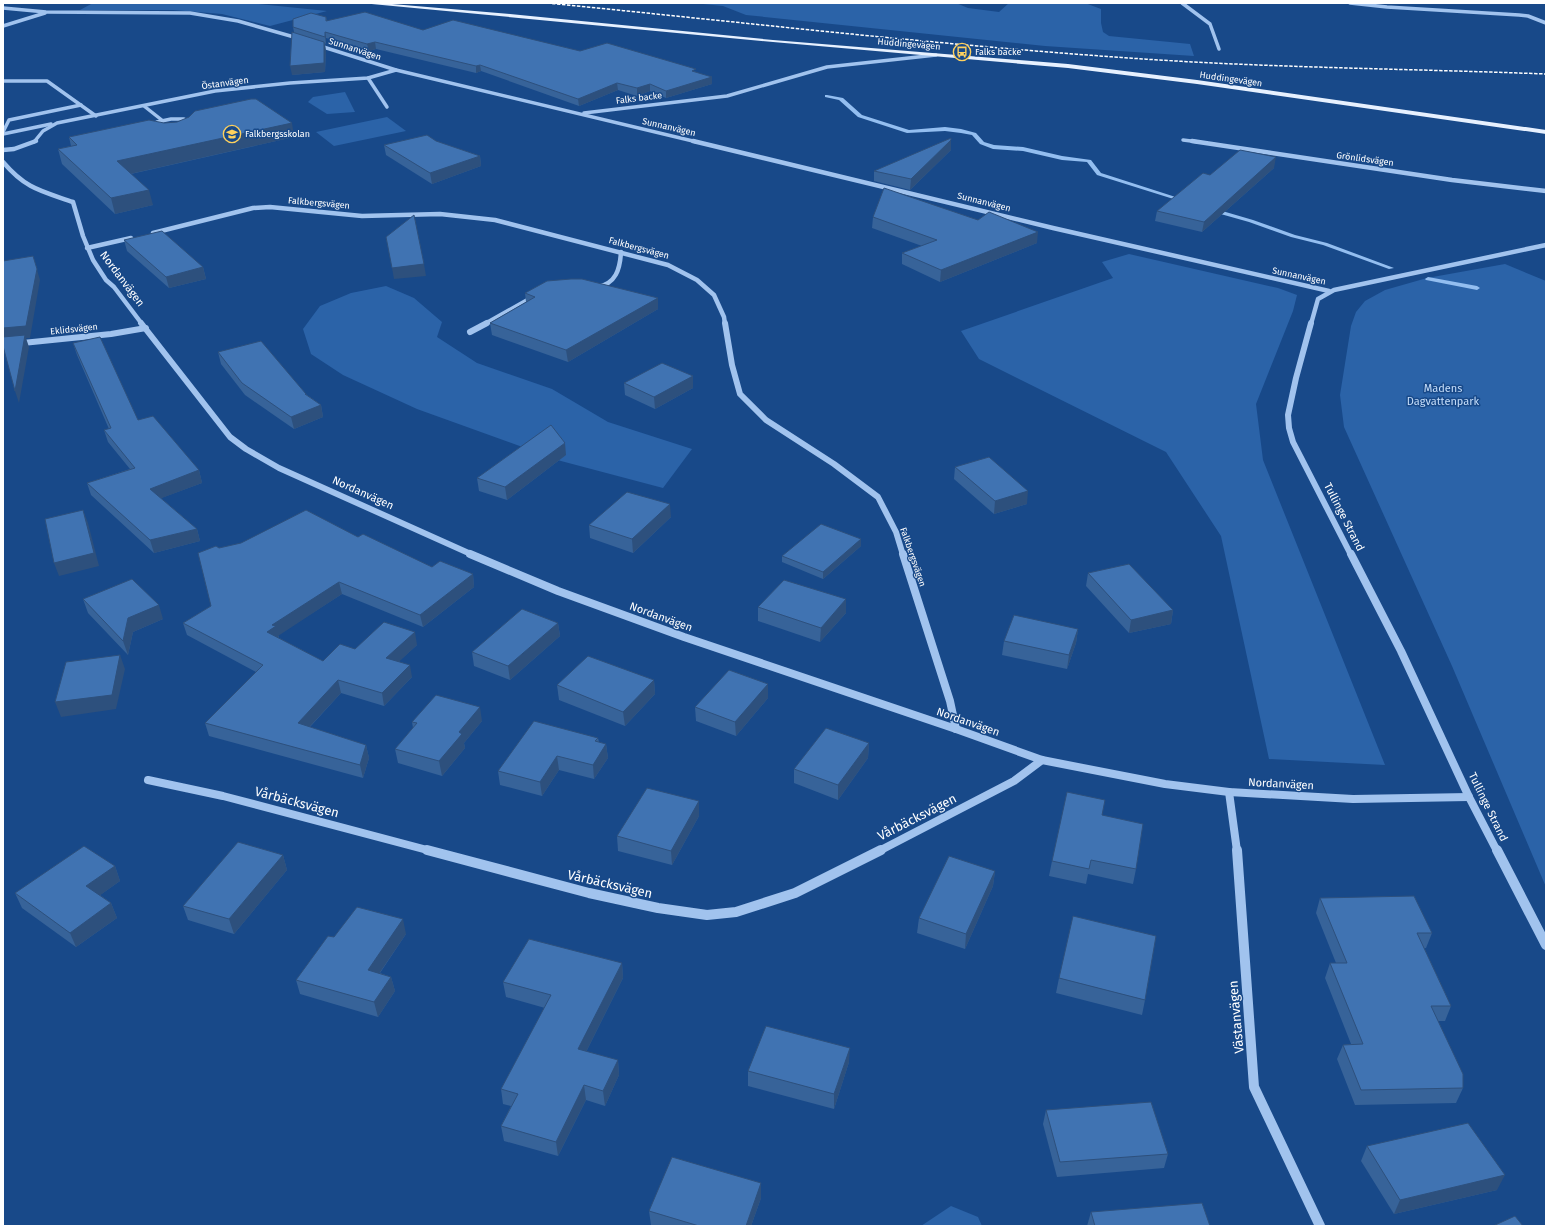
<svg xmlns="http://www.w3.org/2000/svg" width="1549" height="1229" font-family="'Fira Sans',sans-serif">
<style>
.green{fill:#2b63a8}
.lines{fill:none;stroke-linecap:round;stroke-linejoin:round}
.stream{fill:#93bef0;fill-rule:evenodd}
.minor-far4{stroke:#a1c3ee;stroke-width:3.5}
.minor-far3{stroke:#a1c3ee;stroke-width:4.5}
.minor-far2{stroke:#a1c3ee;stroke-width:6}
.minor-far1{stroke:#a1c3ee;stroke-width:8}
.minor{stroke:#a1c3ee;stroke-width:10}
.major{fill:#e7f1ff;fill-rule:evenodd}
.rail{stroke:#fff;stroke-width:1.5;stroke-dasharray:3.5 1.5;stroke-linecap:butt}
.wall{fill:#376399}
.shaded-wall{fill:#2d507d}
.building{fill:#4073b2;stroke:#2d507d}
.labels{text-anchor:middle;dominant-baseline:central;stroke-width:3;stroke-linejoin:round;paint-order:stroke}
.far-street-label{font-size:9px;fill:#fff;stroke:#184989}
.far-poi-label{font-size:9px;fill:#fff;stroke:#184989;text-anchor:start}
.street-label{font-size:11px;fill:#fff;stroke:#184989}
.park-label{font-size:11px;fill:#c6defa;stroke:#184989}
.near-street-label{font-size:13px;fill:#fff;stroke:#184989}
</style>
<rect width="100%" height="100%" fill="#184989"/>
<!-- green -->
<g class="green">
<path d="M93,3H248L327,11L270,26L222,14L173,10H80Z"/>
<path d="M693,3H956L968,8L999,12L1009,3H1085L1101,9V23L1103,32L1109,36L1190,44L1194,56L1045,46L746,15L723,6Z"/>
<path d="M345,92L355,112L327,114L308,102L313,97Z"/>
<path d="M387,117L406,131L334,146L316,132Z"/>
<path d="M1129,254L1278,288L1297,295L1293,311L1256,404L1263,460L1385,765L1269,759L1221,536L1166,452L979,359L961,331L1113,278L1102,262Z"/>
<path d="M1505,264L1546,281V887L1452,666L1344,427L1340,395L1351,326L1356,312L1365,301L1385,290L1427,278Z"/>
<path d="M386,286L414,298L442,322L437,337L477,363L552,389L608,422L692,449L663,488L561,461L417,409L343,375L311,354L303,329L320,306L351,293Z"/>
<path d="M951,1206L978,1217L982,1226H921Z"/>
</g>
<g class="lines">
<!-- stream -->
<g class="stream">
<path d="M827,95L843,98L862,115L909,130L945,127L961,129L976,133L984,142L994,145L1023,147L1062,156L1091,160L1101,173L1188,201L1183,202L1097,175L1087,162L1062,160L1023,151L993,149L980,144L972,135L961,133L945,131L907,133L858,117L839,100L825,97V95Z"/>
<path d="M1212,208L1253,220L1295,235L1327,243L1394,268L1389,269L1323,245L1291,237L1249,222L1210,211L1209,210Z"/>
<path d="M1428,277L1477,286L1480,288L1477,290L1426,280L1425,279Z"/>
</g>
<!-- minor-far4 -->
<g class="minor-far4">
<path d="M1182,3L1210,24L1219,49"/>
<path d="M1350,3L1387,7L1519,15L1528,16L1546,23"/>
<path d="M3,8L46,12L190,13L238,21L301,39"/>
<path d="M3,26L45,13"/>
<path d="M317,45L396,70L697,142"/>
<path d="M368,78L387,107"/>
<path d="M3,81H47L96,116"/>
<path d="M144,106L163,121"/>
<path d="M584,113L727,96L827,67L936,55"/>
<path d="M171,119H184L195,124C184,136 164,137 150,130V127L157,122Z"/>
<path d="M3,132L9,120L81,105"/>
<path d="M3,134L51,124"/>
<path d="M1183,140L1199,142"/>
<path d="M34,142L43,131L57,123L215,91L290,83L368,78L396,70"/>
</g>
<!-- minor-far3 -->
<g class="minor-far3">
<path d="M693,141L1053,228L1329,291"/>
<path d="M1192,141L1452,180L1546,191"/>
<path d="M3,150L14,149L36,141"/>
<path d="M3,162C26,189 41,191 73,202L83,236L93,260L106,280L114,287L142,324"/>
<path d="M153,233L253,208L270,207L362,216L440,214L495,220L668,265L697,280L714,295L724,317L725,324"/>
<path d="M87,248L131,238"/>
<path d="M597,287C616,284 620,269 621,252"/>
<path d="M485,324L533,297"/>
<path d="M1311,324L1318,299L1334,290L1546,245"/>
</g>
<!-- minor-far2 -->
<g class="minor-far2">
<path d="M141,323L230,437L246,449L279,468L473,555"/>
<path d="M725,323L732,365L740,394L766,420L834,464L878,497L896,532L903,555"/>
<path d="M1311,323L1296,378L1288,415L1289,428L1293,442L1351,555"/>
<path d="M470,332L487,323"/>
<path d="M3,345L111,334L146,328"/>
</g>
<!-- minor-far1 -->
<g class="minor-far1">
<path d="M470,554L558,591L684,637L956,729L1042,760L1165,784L1229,792L1353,799L1469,797"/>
<path d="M903,554L950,701L956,729"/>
<path d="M1351,554L1401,651L1469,797L1497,851"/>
<path d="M148,780L223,796L431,851"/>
<path d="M1229,792L1237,851"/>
<path d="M879,851L1014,781L1042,760"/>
</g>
<!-- minor -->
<g class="minor">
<path d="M427,850L589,893L658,908L707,915L736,912L795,893L881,850"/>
<path d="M1237,850L1254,1087L1320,1226"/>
<path d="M1497,850L1546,945"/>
</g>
<!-- major -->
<path class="major" d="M361,3H380L510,14L773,40L1068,64L1197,80L1546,130V134L1197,84L1068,68L773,42Z"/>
<!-- rail -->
<path class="rail" d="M547,3C751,23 954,47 1159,60C1288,68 1417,69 1546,74"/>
</g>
<!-- wall -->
<g class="wall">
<path d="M326,17L327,21L423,30L580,51L697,72L712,84L666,98L650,91L637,96L618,90L579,106L481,71L476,73L376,49L369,51L326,38V44L325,43L326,51L325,72L292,75L294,32L293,27Z"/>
<path d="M164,123L294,137L131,174L153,205L115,214L62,164L58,149L71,146L69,137Z"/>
<path d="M951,140V150L910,190L874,181V171Z"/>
<path d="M436,141L480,156L481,166L432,184L386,155L384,145Z"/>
<path d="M1274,168L1202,232L1155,221L1157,211L1210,175Z"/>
<path d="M873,217L1037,243L940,282L902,264V253L922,246L872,228Z"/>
<path d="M124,240L203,267L206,279L169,288L127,251Z"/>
<path d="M525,293L658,309L568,362L492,335L490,323L526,302Z"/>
<path d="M73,343L138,420L199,470L202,483L161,498L197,529L200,541L154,553L91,495L87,483L130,469L108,442L104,430L109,429L77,355Z"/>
<path d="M218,352L307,395L321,405L323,417L294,429L245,395L221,364Z"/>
<path d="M693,376V388L655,409L625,395L624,383Z"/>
<path d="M566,455L507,500L479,491L477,478Z"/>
<path d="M955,467L1027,504L994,514L954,479Z"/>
<path d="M671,517L633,553L590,538L589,525Z"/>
<path d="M358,537L432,567L473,574L474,587L423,627L342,594L278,635L279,638L323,661L355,649L417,645L399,661L412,677L384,706L341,693L310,727L366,745L369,758L363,778L209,736L205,723L256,672L187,635L183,623L211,606L219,548Z"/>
<path d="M861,546L823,579L782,562V556Z"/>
<path d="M1088,573L1173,610L1171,624L1129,633L1086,586Z"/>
<path d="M83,599L163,619L133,632L128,655L88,613Z"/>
<path d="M846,599V613L820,642L758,621V607Z"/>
<path d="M558,623L560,636L510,680L474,666L472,652Z"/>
<path d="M1078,629L1076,643L1067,669L1002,655L1004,641Z"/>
<path d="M654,680L655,694L625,726L559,700L557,685Z"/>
<path d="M768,698L736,736L696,721L695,707Z"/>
<path d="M482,721L464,743L465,748L442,776L398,763L395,749L413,728L412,722Z"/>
<path d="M598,738L599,742L606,744L608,758L594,779L559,770L542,796L500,785L498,771Z"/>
<path d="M869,743L868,758L838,800L794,783V769Z"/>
<path d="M1102,815L1136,869L1133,884L1088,874L1086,884L1049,876L1052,861Z"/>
<path d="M699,816L672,865L618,851L617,836Z"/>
<path d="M283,855L287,870L234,934L188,920L183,906Z"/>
<path d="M115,866L120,881L100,895L111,903L117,918L76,947L22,908L15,893Z"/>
<path d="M995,871L993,886L965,949L917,933L919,918Z"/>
<path d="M1320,898L1432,933L1426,948H1424L1451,1006L1445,1021H1438L1463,1088L1456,1103L1355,1105L1337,1059L1343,1045L1351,1044L1325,978L1330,963H1336L1316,913Z"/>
<path d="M406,934L380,973L391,977L395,991L378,1017L300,994L296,980L334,937Z"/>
<path d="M622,963L623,978L586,1052L618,1060L619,1075L605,1106L586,1100L558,1156L504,1141L501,1126L511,1106L503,1104L501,1089L545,1008L506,997L503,982Z"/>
<path d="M1059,978L1145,1000L1142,1015L1056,993Z"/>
<path d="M849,1062L834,1109L748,1086V1071Z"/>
<path d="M1046,1110L1168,1154L1164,1168L1057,1177L1043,1124Z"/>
<path d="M1367,1146L1497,1190L1394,1214L1361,1161Z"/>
<path d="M761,1198L751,1226H653L651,1225L649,1211Z"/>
<path d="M1091,1212L1210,1226H1087Z"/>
</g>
<!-- shaded-wall -->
<g class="shaded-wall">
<path d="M325,32L326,38V44L325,37Z"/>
<path d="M324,42L326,51L325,72L292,75L290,66Z"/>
<path d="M375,42L376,49L369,51L367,44Z"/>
<path d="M480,65L481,71L476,73V66Z"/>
<path d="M712,77V84L666,98V91Z"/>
<path d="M617,83L618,90L579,106L578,99Z"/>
<path d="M650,84V91L637,96V88Z"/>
<path d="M292,123L294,137L121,176L117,161Z"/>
<path d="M951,140V150L910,190L911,179Z"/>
<path d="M480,156L481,166L432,184L430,173Z"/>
<path d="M1276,157L1274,168L1202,232L1204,222Z"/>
<path d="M149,190L153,205L115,214L111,198Z"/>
<path d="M1038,232L1037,243L940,282L941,270Z"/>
<path d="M33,256L40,280L30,338H26L29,347L19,403L15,391L3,340V328Z"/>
<path d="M424,264L426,276L394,279L392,268Z"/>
<path d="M203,267L206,279L169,288L166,277Z"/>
<path d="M658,298V309L568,362L566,350Z"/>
<path d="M693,376V388L655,409L654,397Z"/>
<path d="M321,405L323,417L294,429L291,417Z"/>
<path d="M565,443L566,455L507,500L505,487Z"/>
<path d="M199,470L202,483L154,501L150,489Z"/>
<path d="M1028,491L1027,504L994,514L995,501Z"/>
<path d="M670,504L671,517L633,553L632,539Z"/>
<path d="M83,510L88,523L99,566L59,576L54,563Z"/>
<path d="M197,529L200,541L154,553L150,540Z"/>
<path d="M861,539V546L823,579V572Z"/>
<path d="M473,574L474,587L423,627L420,615Z"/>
<path d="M339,582L342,594L278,636L279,639L267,632L272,625Z"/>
<path d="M846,599V613L820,642L821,628Z"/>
<path d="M159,605L163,619L133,632L128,655L123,641L128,618Z"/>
<path d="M1173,610L1171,624L1129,633L1131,620Z"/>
<path d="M558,623L560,636L510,680L508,666Z"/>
<path d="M1078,629L1076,643L1067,669L1069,655Z"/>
<path d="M415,632L417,645L389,671L386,658Z"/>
<path d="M120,655L125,669L116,709L61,717L55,702Z"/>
<path d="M410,665L412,677L384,706L382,693Z"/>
<path d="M338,680L341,693L301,736L298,723Z"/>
<path d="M654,680L655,694L625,726L623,712Z"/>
<path d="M768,684V698L736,736L735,722Z"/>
<path d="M480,707L482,721L464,743L465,748L442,776L439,761L459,732Z"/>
<path d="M869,743L868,758L838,800V785Z"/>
<path d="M606,744L608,758L594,779L593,765Z"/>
<path d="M366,745L369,758L363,778L360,765Z"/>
<path d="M557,756L559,770L542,796L540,782Z"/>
<path d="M699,801V816L672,865L671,851Z"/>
<path d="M283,855L287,870L234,934L229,919Z"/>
<path d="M115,866L120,881L92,901L86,886Z"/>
<path d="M995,871L993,886L965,949L966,934Z"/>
<path d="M111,903L117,918L76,947L70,933Z"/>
<path d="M403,919L406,934L372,984L368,970Z"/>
<path d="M622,963L623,978L580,1064L578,1049Z"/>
<path d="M391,977L395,991L378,1017L374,1002Z"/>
<path d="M850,1048L849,1062L834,1109V1094Z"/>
<path d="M618,1060L619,1075L605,1106L603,1091Z"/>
<path d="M584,1085L586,1100L558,1156L556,1142Z"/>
<path d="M1505,1175L1497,1190L1394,1214L1400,1200Z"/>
<path d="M761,1183V1198L751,1226H746Z"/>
</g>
<!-- building -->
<g class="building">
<path d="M365,12L423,30L453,20L580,51L607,43L696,69L692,71L712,77L666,91L650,84L637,88L617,83L578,99L480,65L476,66L375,42L367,44L325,32V37L293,27V19L311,13L326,17V21Z"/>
<path d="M292,32L324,42V63L290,66Z"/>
<path d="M251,99H256L292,123L117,161L149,190L111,198L58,149L77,145L69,137L149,120L164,123L177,122L189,117L195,111Z"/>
<path d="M427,135L436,141L480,156L430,173L384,145Z"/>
<path d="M951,138V140L911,179L874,171Z"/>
<path d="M1240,150L1276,157L1204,222L1157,211L1203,173L1210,175Z"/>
<path d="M884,188L978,220L989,212L1038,232L941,270L902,253L937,240L873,217Z"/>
<path d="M414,215L424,264L392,268L386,237Z"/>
<path d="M162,231L203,267L166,277L124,240Z"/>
<path d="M33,256L37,269L26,326L3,328V261Z"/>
<path d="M571,279H582L658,298L566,350L490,323L535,297L525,293L547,281Z"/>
<path d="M25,335L15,391L3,346V337Z"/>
<path d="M100,337L138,420L153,416L199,470L150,489L197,529L150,540L87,483L135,468L104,430L111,428L73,343Z"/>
<path d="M261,341L306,394H305L321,405L291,417L242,383L218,352Z"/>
<path d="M662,363L693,376L654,397L624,383Z"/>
<path d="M551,425L565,443L505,487L477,478Z"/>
<path d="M989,457L1028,491L995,501L955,467Z"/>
<path d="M627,492L670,504L632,539L589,525Z"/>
<path d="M83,510L94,553L54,563L45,519Z"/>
<path d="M306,510L358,537L363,534L432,567L440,561L473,574L420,615L339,582L272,625L276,626L267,632L323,661L340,644L355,649L384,622L415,632L386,658L410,665L382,693L338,680L298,723L366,745L360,765L205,723L263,665L183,623L211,606L198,553L216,546L219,548L241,543Z"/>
<path d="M821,524L861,539L823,572L782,556Z"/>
<path d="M1129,564L1173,610L1131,620L1088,573Z"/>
<path d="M132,579L159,605L128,618L123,641L83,599Z"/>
<path d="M784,580L846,599L821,628L758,607Z"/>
<path d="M522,609L558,623L508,666L472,652Z"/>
<path d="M1014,615L1078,629L1069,655L1004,641Z"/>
<path d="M120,655L112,695L55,702L66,662Z"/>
<path d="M588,656L654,680L623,712L557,685Z"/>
<path d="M729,670L768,684L735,722L695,707Z"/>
<path d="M436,695L480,707L459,732L462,734L439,761L395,749L417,723L412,722Z"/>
<path d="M534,721L598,738L595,741L606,744L593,765L557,756L540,782L498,771Z"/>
<path d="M826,728L869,743L838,785L794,769Z"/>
<path d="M647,788L699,801L671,851L617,836Z"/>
<path d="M1067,792L1105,800L1102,815L1143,824L1136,869L1091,860L1089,869L1052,861Z"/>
<path d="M238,842L283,855L229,919L183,906Z"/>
<path d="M84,846L115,866L86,886L111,903L70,933L15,893Z"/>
<path d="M949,856L995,871L966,934L919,918Z"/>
<path d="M1414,896L1432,933H1417L1451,1006H1431L1463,1074V1088L1361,1090L1343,1045L1363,1044L1330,963H1347L1320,898Z"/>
<path d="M357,907L403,919L368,970L391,977L374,1002L296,980L328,936L334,937Z"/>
<path d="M1073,916L1156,936L1145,1000L1059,978Z"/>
<path d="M529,939L622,963L578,1049L618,1060L603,1091L584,1085L556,1142L501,1126L518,1094L501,1089L551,995L503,982Z"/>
<path d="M766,1026L850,1048L834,1094L748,1071Z"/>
<path d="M1151,1102L1168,1154L1060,1162L1046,1110Z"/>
<path d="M1468,1123L1505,1175L1400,1200L1367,1146Z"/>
<path d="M672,1157L761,1183L746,1226H699L649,1211Z"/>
<path d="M1202,1203L1210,1226H1095L1091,1212Z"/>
<path d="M1515,1216L1523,1226H1493Z"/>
</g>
<!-- icons -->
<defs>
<symbol id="bus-ring" viewBox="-11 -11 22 22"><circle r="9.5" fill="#184989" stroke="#ffd15d" stroke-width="1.5"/><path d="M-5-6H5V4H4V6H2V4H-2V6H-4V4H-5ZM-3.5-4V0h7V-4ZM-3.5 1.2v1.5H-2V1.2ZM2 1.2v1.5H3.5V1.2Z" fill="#ffd15d"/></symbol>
<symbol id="school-ring" viewBox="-11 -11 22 22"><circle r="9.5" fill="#184989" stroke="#ffd15d" stroke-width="1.5"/><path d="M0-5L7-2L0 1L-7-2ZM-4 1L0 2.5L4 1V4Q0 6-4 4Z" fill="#ffd15d"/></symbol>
</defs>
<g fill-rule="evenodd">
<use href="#bus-ring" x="952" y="42" width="20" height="20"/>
<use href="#school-ring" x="222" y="124" width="20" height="20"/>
</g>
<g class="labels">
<!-- far-street labels -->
<g class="far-street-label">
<text transform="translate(909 44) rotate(5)">Huddingevägen</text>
<text transform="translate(355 49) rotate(18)">Sunnanvägen</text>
<text transform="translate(1231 79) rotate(8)">Huddingevägen</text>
<text transform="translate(225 83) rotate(-8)">Östanvägen</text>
<text transform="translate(639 98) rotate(-7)">Falks backe</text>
<text transform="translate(669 127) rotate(13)">Sunnanvägen</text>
<text transform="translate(1365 159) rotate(8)">Grönlidsvägen</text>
<text transform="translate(984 202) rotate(14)">Sunnanvägen</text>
<text transform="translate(319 203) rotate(5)">Falkbergsvägen</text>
<text transform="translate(639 248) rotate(15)">Falkbergsvägen</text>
<text transform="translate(1299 276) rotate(12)">Sunnanvägen</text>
<text transform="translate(74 329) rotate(-6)">Eklidsvägen</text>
<text transform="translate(913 557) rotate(71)">Falkbergsvägen</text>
</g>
<!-- far-poi labels -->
<g class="far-poi-label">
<text x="975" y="52">Falks backe</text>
<text x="245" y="134">Falkbergsskolan</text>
</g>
<!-- street labels -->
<g class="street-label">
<text transform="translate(122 279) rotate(53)">Nordanvägen</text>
<text transform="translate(363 493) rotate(24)">Nordanvägen</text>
<text transform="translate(1344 517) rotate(63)">Tullinge Strand</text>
<text transform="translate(661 617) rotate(20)">Nordanvägen</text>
<text transform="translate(968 722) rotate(19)">Nordanvägen</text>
<text transform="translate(1281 784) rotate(3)">Nordanvägen</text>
<text transform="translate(1488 807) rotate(64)">Tullinge Strand</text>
</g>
<!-- park labels -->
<g class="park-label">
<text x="1443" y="388">Madens<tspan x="1443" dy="13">Dagvattenpark</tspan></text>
</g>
<!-- near-street labels -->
<g class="near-street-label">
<text transform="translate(297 802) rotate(15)">Vårbäcksvägen</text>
<text transform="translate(917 817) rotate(-27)">Vårbäcksvägen</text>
<text transform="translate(610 884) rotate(13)">Vårbäcksvägen</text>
<text transform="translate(1236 1017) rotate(-95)">Västanvägen</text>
</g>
</g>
<!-- border -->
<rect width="1549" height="1229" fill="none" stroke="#ffffff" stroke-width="8"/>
</svg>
